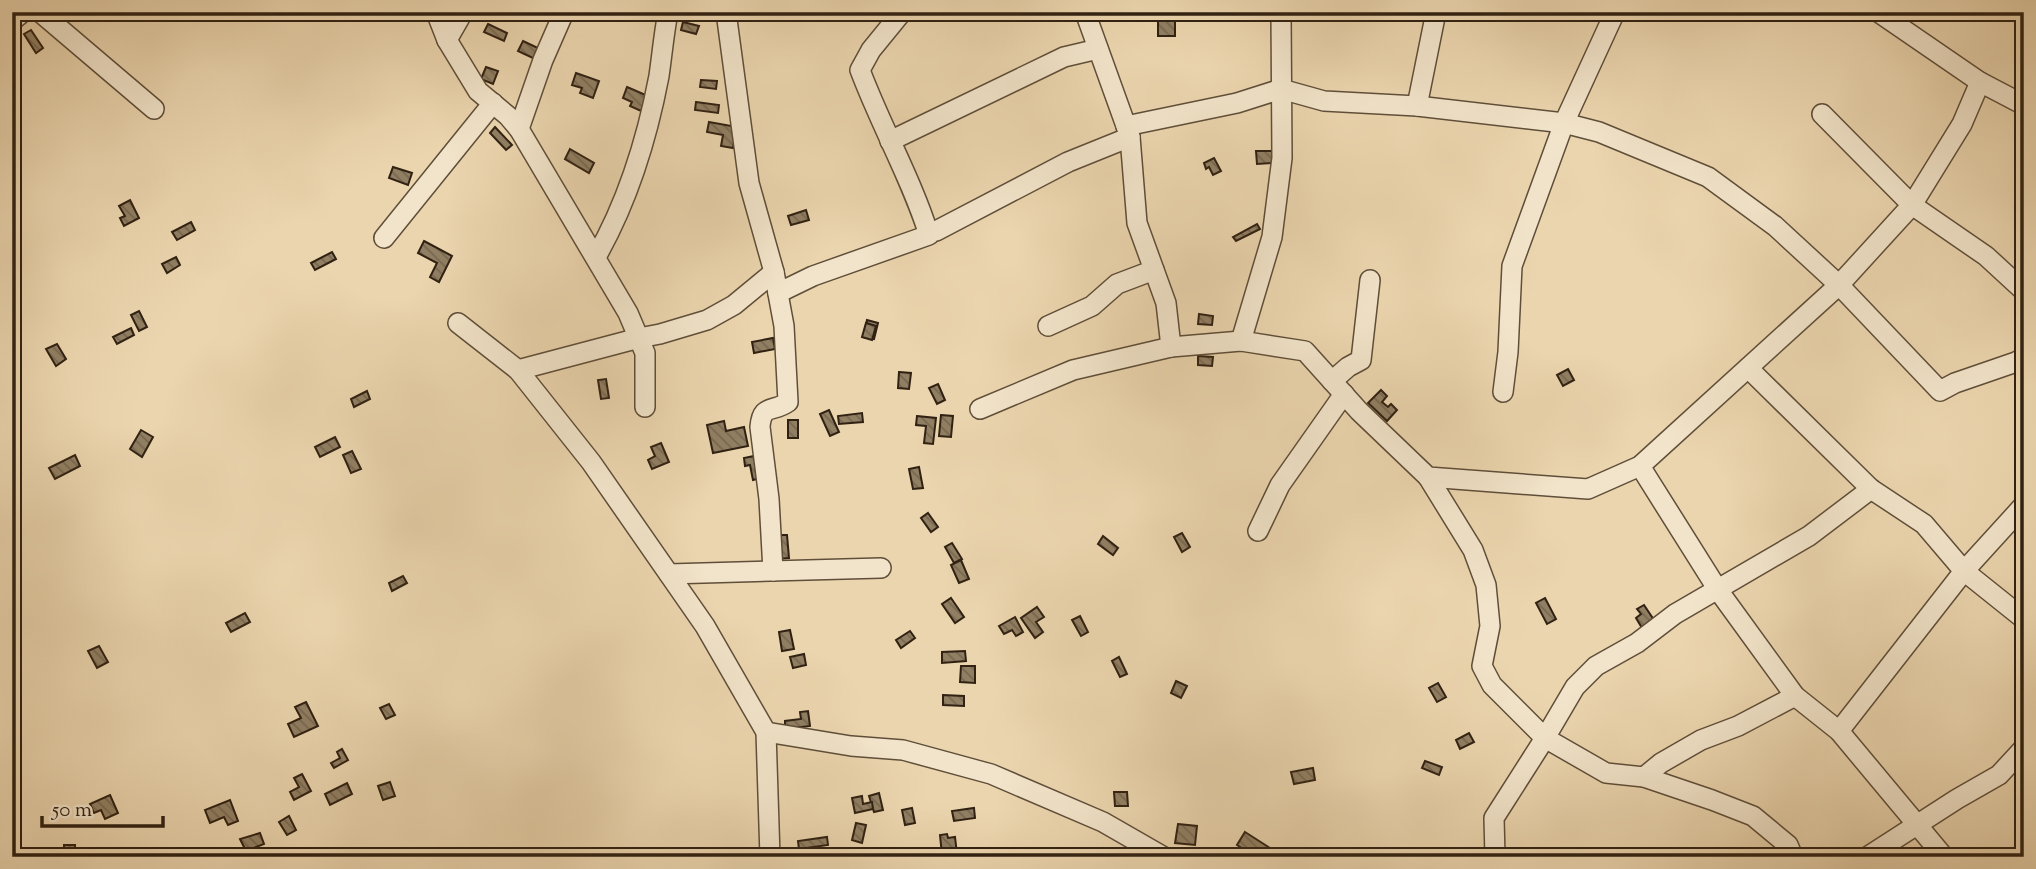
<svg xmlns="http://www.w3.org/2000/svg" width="2036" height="869" font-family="'Sorts Mill Goudy',serif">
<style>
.building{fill:url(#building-back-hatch);stroke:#302112;stroke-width:2}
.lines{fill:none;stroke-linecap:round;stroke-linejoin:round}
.minor-casing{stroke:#5f4e39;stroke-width:22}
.minor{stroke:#f2e4ca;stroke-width:19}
</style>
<defs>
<pattern id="building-back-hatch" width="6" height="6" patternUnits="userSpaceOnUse" patternTransform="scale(1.75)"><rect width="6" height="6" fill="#917f63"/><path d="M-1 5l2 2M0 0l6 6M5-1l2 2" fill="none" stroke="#776850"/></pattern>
</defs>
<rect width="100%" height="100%" fill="#ebd5ae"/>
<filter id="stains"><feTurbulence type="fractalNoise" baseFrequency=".00286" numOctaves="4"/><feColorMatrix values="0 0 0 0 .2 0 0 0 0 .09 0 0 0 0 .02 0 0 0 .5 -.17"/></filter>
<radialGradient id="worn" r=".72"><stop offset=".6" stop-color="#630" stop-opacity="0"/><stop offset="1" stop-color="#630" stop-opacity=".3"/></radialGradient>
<!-- building -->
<g class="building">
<rect x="1158" y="18" width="17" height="18"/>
<path d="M683,22L699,26L696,34L681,30Z"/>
<path d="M488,24L507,33L504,41L484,32Z"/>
<path d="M31,30L43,48L36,53L24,34Z"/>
<path d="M523,41L542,50L537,60L518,51Z"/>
<path d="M486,67L498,71L493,84L481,79Z"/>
<path d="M576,73L599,81L593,98L580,93L582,88L572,85Z"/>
<path d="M701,80L717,81L716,89L700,87Z"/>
<path d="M627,87L648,96L641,111L630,106L632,102L623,98Z"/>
<path d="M696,102L719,105L718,113L695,110Z"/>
<path d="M709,122L737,127L733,148L721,146L723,135L707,132Z"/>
<path d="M495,127L512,145L506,150L490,133Z"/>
<path d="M570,149L594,163L589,173L565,159Z"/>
<path d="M1256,151H1272L1273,163L1257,164Z"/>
<path d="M1214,158L1221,171L1213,175L1209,167L1206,169L1204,163Z"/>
<path d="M393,167L412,173L408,185L389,178Z"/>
<path d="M130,200L139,218L124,226L120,218L125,216L119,206Z"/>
<path d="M806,210L809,220L791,225L788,216Z"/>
<path d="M191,222L195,230L177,240L172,232Z"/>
<path d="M1257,224L1260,229L1236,241L1233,237Z"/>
<path d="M424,241L452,256L439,282L430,277L437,263L418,253Z"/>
<path d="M332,252L336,259L315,270L311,263Z"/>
<path d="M176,257L180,265L167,273L162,264Z"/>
<path d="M139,311L147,327L139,331L131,315Z"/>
<path d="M1199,314L1213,316L1212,325L1198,324Z"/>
<path d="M867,320L878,323L874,339L863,337Z"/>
<path d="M866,323L876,326L872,340L862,337Z"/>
<path d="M131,328L134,335L117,344L113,337Z"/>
<path d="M773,338L775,349L754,353L752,342Z"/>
<path d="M57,344L66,359L56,366L46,349Z"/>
<path d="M1198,356L1213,357L1212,366L1198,365Z"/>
<path d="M1568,369L1574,380L1563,386L1557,375Z"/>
<path d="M899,372L911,373L909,389L898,388Z"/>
<path d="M606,379L609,398L601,399L598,380Z"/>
<path d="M938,384L945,400L937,404L929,388Z"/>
<path d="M1381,390L1387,396L1382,402L1388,407L1391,404L1397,410L1387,421L1368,403Z"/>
<path d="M367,391L370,399L354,407L351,399Z"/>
<path d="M829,410L839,432L830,436L820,414Z"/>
<path d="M862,413L863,422L839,424L838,416Z"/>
<path d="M941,415L953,416L951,437L939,436Z"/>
<path d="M917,416L936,418L933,444L924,443L926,426L916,425Z"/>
<rect x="788" y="420" width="10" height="18"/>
<path d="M724,421L726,431L744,427L748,446L713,453L707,425Z"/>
<path d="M141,430L153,437L142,457L130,449Z"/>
<path d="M335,437L340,447L320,457L315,447Z"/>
<path d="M661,443L669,462L652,469L648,460L655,456L651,447Z"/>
<path d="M352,451L361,469L351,473L343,455Z"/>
<path d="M75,455L80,466L55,479L49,468Z"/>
<path d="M759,455L765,477L753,480L750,465L745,466L744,458Z"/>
<path d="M919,467L923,488L913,489L909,469Z"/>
<path d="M928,513L938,527L931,532L921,518Z"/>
<path d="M1182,533L1190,547L1182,552L1174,537Z"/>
<path d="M776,535H787L789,558L777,559Z"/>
<path d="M1103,536L1118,548L1113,555L1098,544Z"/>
<path d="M952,543L962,559L954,563L945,547Z"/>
<path d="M961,560L969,579L959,583L951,565Z"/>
<path d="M403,576L407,583L392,591L389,583Z"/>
<path d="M951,598L964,617L955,623L942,604Z"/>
<path d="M1545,598L1556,619L1547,624L1536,603Z"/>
<path d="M1644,605L1654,620L1642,628L1636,618L1641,614L1637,609Z"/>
<path d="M1037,607L1044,617L1036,622L1043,632L1035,638L1021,618Z"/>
<path d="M245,613L250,622L231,632L226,623Z"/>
<path d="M1080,616L1088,632L1081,636L1072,620Z"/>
<path d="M1015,617L1023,632L1016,636L1012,630L1004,634L999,626Z"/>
<path d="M790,630L794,649L782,651L779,632Z"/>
<path d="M910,631L915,638L901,648L896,640Z"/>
<path d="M99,646L108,662L97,668L88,651Z"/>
<path d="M965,651L966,661L942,663V652Z"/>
<path d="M804,654L806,665L793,668L790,657Z"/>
<path d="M1119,657L1127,674L1120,677L1112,661Z"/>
<path d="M961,666H975V683L960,682Z"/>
<path d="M1176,681L1187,686L1181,698L1171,693Z"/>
<path d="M1438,683L1446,697L1437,702L1429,688Z"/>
<path d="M943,695L964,696V706L943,705Z"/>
<path d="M306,702L318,726L294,737L288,724L301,718L295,707Z"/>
<path d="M389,704L395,715L386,719L380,708Z"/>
<path d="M808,711L810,726L785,729V721L801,719L800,712Z"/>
<path d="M1469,733L1474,742L1460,749L1456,740Z"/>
<path d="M342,749L348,760L334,768L331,763L340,758L337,752Z"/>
<path d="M1425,761L1442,767L1439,775L1422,768Z"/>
<path d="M1313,768L1315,780L1294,784L1291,772Z"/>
<path d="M302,774L311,791L294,800L290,792L299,787L294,778Z"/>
<path d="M390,782L395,796L383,800L378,786Z"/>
<path d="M347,783L352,794L330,805L325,794Z"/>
<path d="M1114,792H1127L1128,806H1115Z"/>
<path d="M879,793L883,810L874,812L869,796Z"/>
<path d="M110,795L118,813L105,819L101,810L94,813L90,804Z"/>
<path d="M862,796L863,804L872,802L873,809L855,813L852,798Z"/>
<path d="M230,800L238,821L228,825L224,817L210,823L205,810Z"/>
<path d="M912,808L915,823L905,825L902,810Z"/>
<path d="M974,808L975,818L954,821L952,811Z"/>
<path d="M289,816L296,830L287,835L279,822Z"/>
<path d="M856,823L866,825L862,843L852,840Z"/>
<path d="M1178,824L1197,826L1195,845L1175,843Z"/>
<path d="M1245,832L1270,848L1264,857H1256L1237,845Z"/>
<path d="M260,833L264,844L246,851L240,839Z"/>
<path d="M947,834L948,838L955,837L957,854L942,855L940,835Z"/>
<path d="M827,837L828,845L799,849L798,841Z"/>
<rect x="64" y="845" width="11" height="12"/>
</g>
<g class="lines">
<defs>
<g id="minor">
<path d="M40,12L154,109"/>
<path d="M436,12L447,40L478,91L508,116L519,129L628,313L645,353V407"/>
<path d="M726,12L749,183L774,272L784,326L788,402C773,413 762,403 760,427L769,499L773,571"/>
<path d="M1085,12L1130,137L1137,223L1166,303L1171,347L1241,341L1305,351L1359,411L1428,477L1588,489L1640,466L1839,285L1912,205L1962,124L1980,82L2024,105"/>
<path d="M1878,12L1980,82"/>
<path d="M12,21L23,12"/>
<path d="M447,40L463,12"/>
<path d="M1417,106L1436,12"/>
<path d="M1822,114L1912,205L1986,256L2024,291"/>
<path d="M1126,126L1237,103L1281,89L1324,101L1417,106L1564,123L1599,132L1708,177L1775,226L1839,285L1940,391L1955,383L2016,362L2024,357"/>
<path d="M519,129L543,60L564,12"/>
<path d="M890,141L1064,57L1098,49"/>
<path d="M936,231L1068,162L1130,137"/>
<path d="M384,238L493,103"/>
<path d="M596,257C628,201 647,139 659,76C662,55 664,33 668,12"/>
<path d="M778,293L813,276L929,235C911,178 881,126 860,70L871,50L902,12"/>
<path d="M458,323L518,370L591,462L705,626L766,732L770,857"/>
<path d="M1048,326L1092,306L1117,284L1154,270"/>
<path d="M1241,341L1272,237L1282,158L1281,12"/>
<path d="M1748,368L1871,489L1924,524L1964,571L2024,619"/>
<path d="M518,370L639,338L660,334L707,320L734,305L774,272"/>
<path d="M1332,381L1348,367L1361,360L1370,280"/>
<path d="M1503,392L1508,352L1512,266L1564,123L1615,12"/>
<path d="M980,409L1073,370L1171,347"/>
<path d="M1640,466L1718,590L1795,696L1839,731L1944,857"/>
<path d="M1428,477L1473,550L1486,585L1490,626L1482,666L1492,685L1545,738L1606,773L1644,777L1712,800L1753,816L1788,845L1793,857"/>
<path d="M1258,531L1280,485L1344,394"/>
<path d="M669,574L881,568"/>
<path d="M1839,731L1964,571L2024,505"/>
<path d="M766,732L851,746L903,750L991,774L1103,822L1164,857"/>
<path d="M1644,777L1661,763L1701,740L1738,726L1795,696"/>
<path d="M1495,857L1494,818L1545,738L1575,687L1596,666L1637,643L1675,614L1809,536L1871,489"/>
<path d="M1867,857L1957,799L1999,775L2024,748"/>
</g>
</defs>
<!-- minor casing -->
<use href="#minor" class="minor-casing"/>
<!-- minor -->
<use href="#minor" class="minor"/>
</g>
<!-- margin -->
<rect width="2036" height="869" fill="none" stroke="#ebd5ae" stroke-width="42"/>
<rect x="14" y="14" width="2008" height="841" fill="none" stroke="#302112" stroke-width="3.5"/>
<rect x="21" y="21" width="1994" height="827" fill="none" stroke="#302112" stroke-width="2"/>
<!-- scale -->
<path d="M42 816v10h121v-10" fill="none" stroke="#302112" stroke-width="3.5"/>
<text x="52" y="816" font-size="21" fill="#302112" stroke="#f2e4ca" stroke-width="5" paint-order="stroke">50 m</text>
<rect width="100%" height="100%" filter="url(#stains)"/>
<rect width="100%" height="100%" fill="url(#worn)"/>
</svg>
